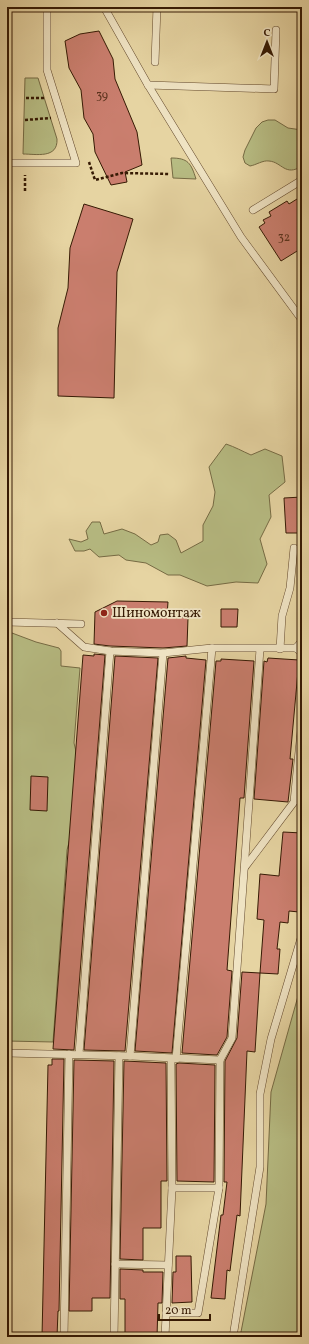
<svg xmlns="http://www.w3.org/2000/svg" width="309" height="1344" font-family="Vollkorn,serif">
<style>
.green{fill:#b7bc83;stroke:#766b44}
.building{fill:#ca7e6e;stroke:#361a04}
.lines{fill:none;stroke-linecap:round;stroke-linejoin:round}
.lane-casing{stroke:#62482c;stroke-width:8}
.path{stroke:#361a04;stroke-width:2.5;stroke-dasharray:3 2;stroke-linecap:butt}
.lane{stroke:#efe3c3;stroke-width:7}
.poi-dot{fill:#8f2418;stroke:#efe3c3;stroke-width:1.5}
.labels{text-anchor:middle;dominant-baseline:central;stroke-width:3.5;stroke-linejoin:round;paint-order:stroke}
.number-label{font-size:12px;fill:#5b331e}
.poi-label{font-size:14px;fill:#361a04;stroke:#efe3c3;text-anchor:start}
</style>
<rect width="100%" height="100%" fill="#e6d4a2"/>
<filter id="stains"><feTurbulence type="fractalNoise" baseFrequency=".005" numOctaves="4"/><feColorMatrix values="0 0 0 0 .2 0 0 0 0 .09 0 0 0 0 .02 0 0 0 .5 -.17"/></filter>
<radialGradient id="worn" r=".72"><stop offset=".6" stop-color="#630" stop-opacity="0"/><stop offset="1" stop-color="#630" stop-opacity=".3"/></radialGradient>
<!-- green -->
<g class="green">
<path d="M25,78H38L57,139C58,159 36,154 23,154Z"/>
<path d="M268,120H275L288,128L302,130V166C285,177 282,162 269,161C263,160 256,165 250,166L245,163L243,157L245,150L256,128L262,122Z"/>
<path d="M171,158C188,158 191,163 196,179L173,178Z"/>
<path d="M226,444C235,447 242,451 251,455L265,449L282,456L285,482L269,495L271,517L260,539L267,564L258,583L236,582L207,586L180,575H168L146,563L126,560L119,555L99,557L90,549L84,551H75L69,539L81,542L88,539L86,531L92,522H100L104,534L122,529L135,534L151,545L158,542L160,535L168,534L176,540L181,553L203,541V525L213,506L215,492L209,467Z"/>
<path d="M12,633L36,642L59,648L61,651V666L80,668L74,743L78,760L73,827L67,850L53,1042L7,1041V635Z"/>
<path d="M302,982V1337H240L266,1204L271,1092Z"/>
</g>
<!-- building -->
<g class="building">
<path d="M99,31L113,59L115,79L137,132L142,165L125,172L127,182L111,185L95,152L93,134L84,118L81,90L69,68L65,41L80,34Z"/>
<path d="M297,199L302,207V248L281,261L259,227L265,223L263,220L271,216L269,212L287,201L289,204Z"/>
<path d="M84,204L133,219L117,272L114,398L58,396V328L68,288L70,248Z"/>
<path d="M302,497V533H286L284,498Z"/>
<path d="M117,601L168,602L167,616L188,618L187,646L163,648L110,646L94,644L95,612Z"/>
<path d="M221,609H238L237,627H221Z"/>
<path d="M94,654L105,655L74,1050L53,1049L83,655L94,656Z"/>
<path d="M115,656L158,658L125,1051L84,1050Z"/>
<path d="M186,656V658L206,660L172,1053L135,1051L168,658Z"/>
<path d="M268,658L299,660L290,759H293L288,802L254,799L264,661L267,662Z"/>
<path d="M221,659L254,661L244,798H240L227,970L232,971L227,1037L217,1055L182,1053L216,661H221Z"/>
<path d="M31,776L48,777L47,811L30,810Z"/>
<path d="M283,832L302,833V873L299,912L289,911L288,923L280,922L277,949H280L278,974L260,973L264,920L257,919L260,874L279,876Z"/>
<path d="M242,972L260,973L255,1052L247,1051L240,1216L237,1215L230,1271L227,1270L225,1299L211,1298L221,1215H223L227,1182H224L225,1061L237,1038Z"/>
<path d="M52,1059H64L59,1311H58L57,1337H42L48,1065H52Z"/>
<path d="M74,1060L114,1061L110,1298H92V1311H69Z"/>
<path d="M124,1061L166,1063L167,1181H161V1228H143V1260L120,1259Z"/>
<path d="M179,1063L215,1065L214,1182L177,1181L176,1064Z"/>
<path d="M176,1256H191L192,1302L172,1303L173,1272H176Z"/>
<path d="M120,1269L143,1270V1272H163L162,1303H158L157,1337H125V1299H120Z"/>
</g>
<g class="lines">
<defs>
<g id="lane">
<path d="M104,7L148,85L241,237L302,320"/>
<path d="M155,62L157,7"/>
<path d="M148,85L274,89L276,30"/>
<path d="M7,163H76L47,70V7"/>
<path d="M253,210L302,180"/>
<path d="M7,622L81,624"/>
<path d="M57,623L84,647L110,651L163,653L212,648H296L302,653"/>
<path d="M296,648L302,641"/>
<path d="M280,649L282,616L290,588L294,548"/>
<path d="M245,867L294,802L302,721"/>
<path d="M7,1053L130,1056L220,1060L232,1038L260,649"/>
<path d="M79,1054L110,651"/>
<path d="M130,1056L163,653"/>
<path d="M176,1059L212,648"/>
<path d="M172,1188H219L220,1060"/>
<path d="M115,1264L168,1265"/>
<path d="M166,1313H198L219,1188"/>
<path d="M64,1337L69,1054"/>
<path d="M114,1337L119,1056"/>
<path d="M165,1337L172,1188L171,1059"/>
<path d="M233,1337L260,1167V1094L271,1039L302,935"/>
</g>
</defs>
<!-- lane casing -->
<use href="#lane" class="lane-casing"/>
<!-- path -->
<g class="path">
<path d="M26,98H44"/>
<path d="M25,120L51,118"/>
<path d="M89,162L95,180L122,173L170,174"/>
<path d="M25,191V175"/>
</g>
<!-- lane -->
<use href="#lane" class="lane"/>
</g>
<!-- markers -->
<circle class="poi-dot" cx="104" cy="613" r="4"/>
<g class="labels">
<!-- number labels -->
<g class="number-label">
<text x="102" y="96">39</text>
<text x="284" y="238">32</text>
</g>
<!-- poi labels -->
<g class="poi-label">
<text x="112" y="613">Шиномонтаж</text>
</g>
</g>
<!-- margin -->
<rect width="309" height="1344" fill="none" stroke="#e6d4a2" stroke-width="24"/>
<rect x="8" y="8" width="293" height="1328" fill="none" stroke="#361a04" stroke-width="2"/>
<rect x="12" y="12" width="285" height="1320" fill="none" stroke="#361a04"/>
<!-- north arrow -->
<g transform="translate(267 42)" stroke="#efe3c3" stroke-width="3" paint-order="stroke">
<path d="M0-3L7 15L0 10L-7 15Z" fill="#361a04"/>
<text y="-6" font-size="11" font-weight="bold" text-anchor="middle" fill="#361a04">С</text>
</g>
<!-- scale -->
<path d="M159 1314v6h51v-6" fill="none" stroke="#361a04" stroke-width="2"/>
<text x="165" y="1314" font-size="12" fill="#361a04" stroke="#efe3c3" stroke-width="3" paint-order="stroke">20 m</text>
<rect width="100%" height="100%" filter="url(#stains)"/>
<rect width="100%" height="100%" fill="url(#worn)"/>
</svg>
